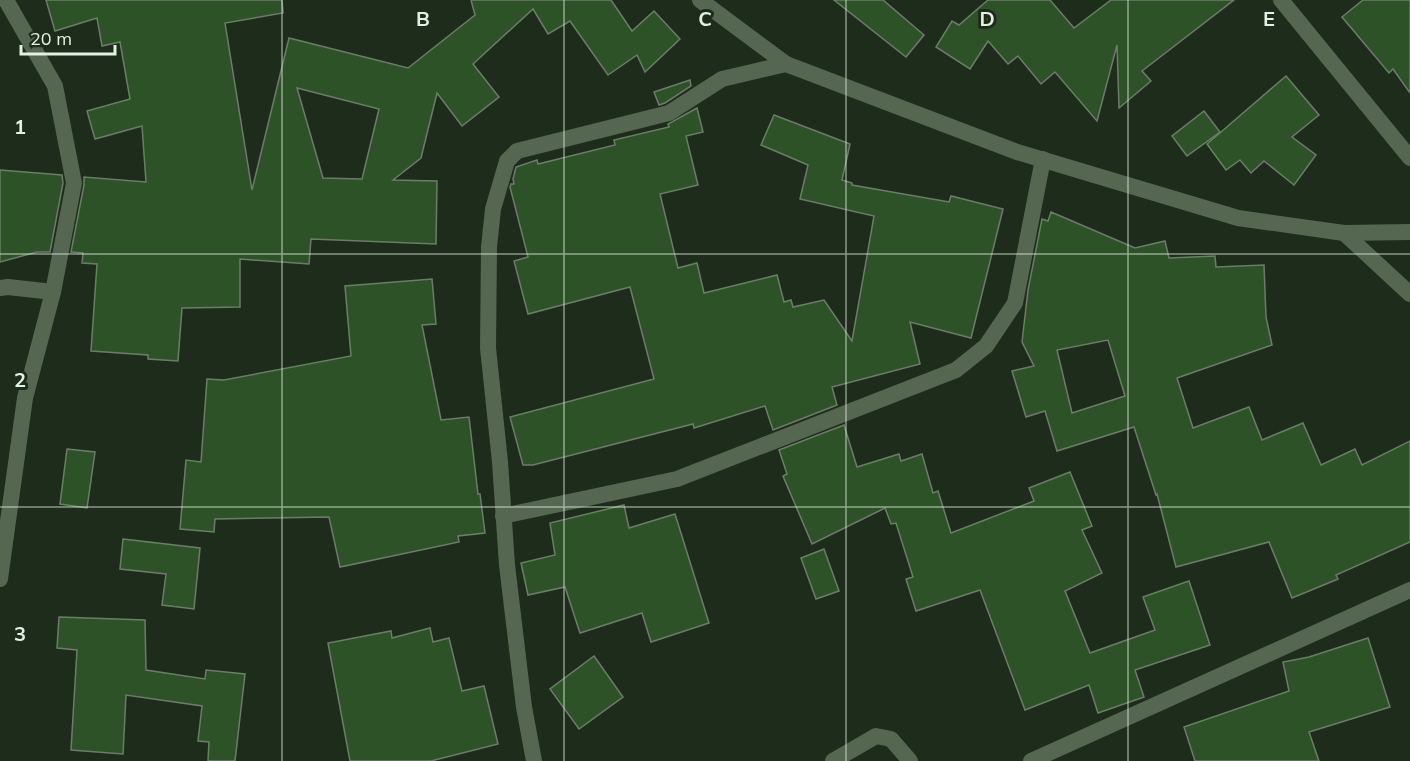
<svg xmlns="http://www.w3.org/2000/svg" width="1410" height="761" font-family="Mulish,sans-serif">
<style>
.building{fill:#2e5228;stroke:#6b7d68;stroke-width:1.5;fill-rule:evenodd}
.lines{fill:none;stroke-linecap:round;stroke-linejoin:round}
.minor{stroke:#556651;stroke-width:16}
.tertiary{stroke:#556651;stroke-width:16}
.grid{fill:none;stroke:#e5f0e4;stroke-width:1.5;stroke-opacity:0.55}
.grid-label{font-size:20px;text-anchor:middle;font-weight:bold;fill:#e5f0e4;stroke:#1e2d1b;stroke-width:6;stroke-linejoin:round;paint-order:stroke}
</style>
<rect width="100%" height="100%" fill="#1e2d1b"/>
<!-- building -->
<g class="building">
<path d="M46,0H282L283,13L225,23L252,190L289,38L408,68L475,15L471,0H611L632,31L654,11L680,39L645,72L637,55L608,75L570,21L548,34L533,9L473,64L499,97L462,126L437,93L421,158L393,180L437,181L436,244L311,239L309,264L240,259V307L182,308L178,361L148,359V355L91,351L97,264L82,263L83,253L71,252L84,185V177L146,182L142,126L95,139L87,111L130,99L120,42L102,46L97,18L55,31ZM297,88L379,109L362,179L323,178Z"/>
<path d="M834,0H883L924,35L906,57Z"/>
<path d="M988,0H1050L1074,28L1111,0H1234L1142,71L1151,81L1119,108L1117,45L1097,121L1055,72L1041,84L1018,56L1008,64L988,41L970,69L936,47L952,21L959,25Z"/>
<path d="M1363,0H1410V93L1393,69L1389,73L1342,17Z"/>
<path d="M1286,76L1319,115L1292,137L1316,155L1294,185L1264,161L1251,173L1240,160L1226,170L1207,144Z"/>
<path d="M690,80L691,86L665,103L659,105L654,92Z"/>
<path d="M697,108L703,132L686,136L698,185L660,194L678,268L697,263L704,293L777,275L784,302L791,300L793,307L824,300L852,341L874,216L800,199L808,165L761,145L774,115L850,144L842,180L852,183V185L949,202L951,196L1003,209L971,338L910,322L920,364L832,387L837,405L773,430L765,406L694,428L693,424L533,465H523L510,417L654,379L630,287L528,314L514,261L528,257L510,187L511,184H514L513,179L516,167L537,160L538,164L615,145L614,140L669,127L668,124Z"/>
<path d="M1204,111L1220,132L1187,156L1172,136Z"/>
<path d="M0,170L62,175L63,183L50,252H37L0,262Z"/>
<path d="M1051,212L1135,248L1165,241L1169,258L1215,256L1216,267L1264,265L1266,317L1272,345L1177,378L1193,428L1249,407L1262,440L1303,423L1321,465L1355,449L1362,465L1410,441V542L1336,575L1338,579L1292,598L1269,542L1176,567L1157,494L1156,495L1134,427L1057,451L1045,411L1026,417L1012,371L1034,366L1022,342L1028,290L1042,219L1048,221ZM1108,340L1125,396L1072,413L1057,350Z"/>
<path d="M432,279L436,324L422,325L441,420L469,417L478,494H480L485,533L458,536L459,542L340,567L329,517L215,519L214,532L180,529L186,460L201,462L207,379L224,380L351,356L345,286Z"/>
<path d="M844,425L857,467L899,454L901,461L922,454L933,493L938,491L951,533L1034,501L1029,488L1070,472L1092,526L1082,530L1102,573L1065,591L1090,653L1155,630L1143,597L1189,581L1210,645L1135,670L1144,697L1098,713L1089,685L1025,710L980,590L916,611L906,579L913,577L896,523L891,524L885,508L812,544L783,476L787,474L779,450Z"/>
<path d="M67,449L95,452L87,508L60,504Z"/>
<path d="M624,505L629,528L675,514L709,623L651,642L642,613L580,633L565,587L528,595L521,563L555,555L550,523Z"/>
<path d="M123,539L200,548L194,609L162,605L166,574L120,569Z"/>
<path d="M824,549L839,591L816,599L801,558Z"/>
<path d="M59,617L145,620L146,670L205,679L206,670L245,674L235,761H208L209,742L198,741L202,706L126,695L123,754L71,750L77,650L57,648Z"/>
<path d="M430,628L433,642L449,638L462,691L484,686L498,744L431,761H350L328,643L391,631L392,638Z"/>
<path d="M1368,638L1390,707L1309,732L1319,761H1195L1184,727L1289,691L1283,662L1309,657Z"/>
<path d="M594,656L623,697L579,729L550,689Z"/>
</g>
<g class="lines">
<!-- minor -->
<g class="minor">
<path d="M1281,0L1410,158"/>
<path d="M1344,233L1410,232"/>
<path d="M0,288L8,287L53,292"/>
<path d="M503,516L677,479L956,370L986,346L1015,303L1043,159"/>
<path d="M0,579L25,398L53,292L74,183L55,86L6,0"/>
<path d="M534,761L524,707L507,565L500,462L488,348L489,247L493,209L507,161L517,151L669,113L722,79L786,64"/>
<path d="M833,761L876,736L891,739L910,761"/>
<path d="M1031,761L1410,590"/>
</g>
<!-- tertiary -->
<path class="tertiary" d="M700,0L786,64L1017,152L1238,218L1344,233L1410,294"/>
</g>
<!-- grid -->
<path class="grid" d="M282,0V761M564,0V761M846,0V761M1128,0V761M0,254H1410M0,507H1410"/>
<g class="grid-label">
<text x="423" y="26">B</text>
<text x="705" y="26">C</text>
<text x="987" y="26">D</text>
<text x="1269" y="26">E</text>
<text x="20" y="134">1</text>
<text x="20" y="387">2</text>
<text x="20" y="641">3</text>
</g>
<!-- scale -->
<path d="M21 45v9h94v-9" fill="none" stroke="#e5f0e4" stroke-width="3"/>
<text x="30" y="45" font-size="18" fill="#e5f0e4" stroke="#1e2d1b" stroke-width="4.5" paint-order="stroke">20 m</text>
</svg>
